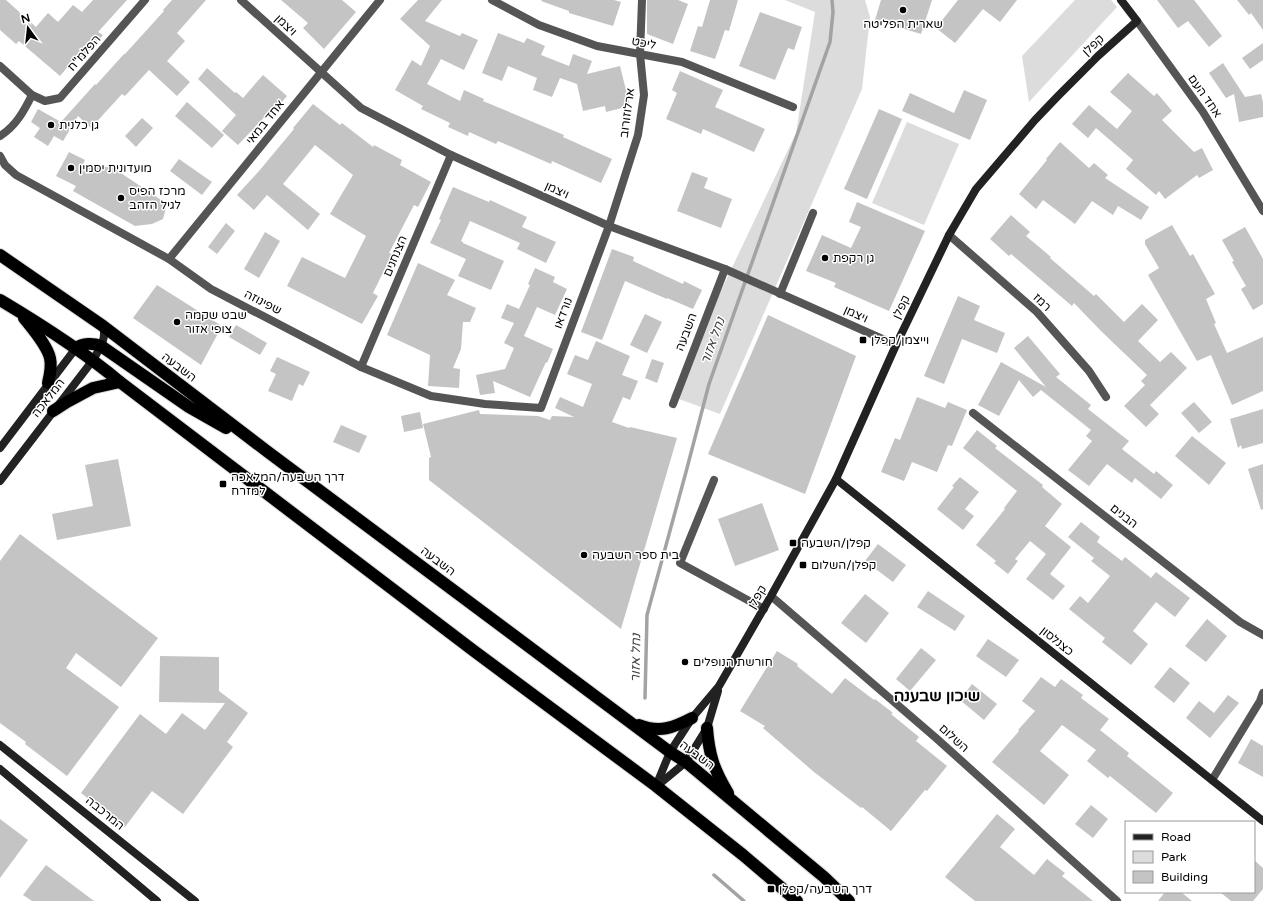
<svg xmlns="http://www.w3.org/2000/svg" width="1263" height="901" font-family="'Varela Round','Noto Sans Hebrew',sans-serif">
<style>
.green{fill:#dcdcdc}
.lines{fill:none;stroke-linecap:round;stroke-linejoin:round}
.stream{stroke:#a3a3a3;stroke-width:3.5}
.building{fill:#c4c4c4}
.highway-casing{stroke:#dbdbdb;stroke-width:14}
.street{stroke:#555;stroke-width:8}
.secondary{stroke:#222;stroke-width:8}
.highway{stroke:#000;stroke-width:12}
.poi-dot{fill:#000;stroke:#fff;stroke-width:1.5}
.labels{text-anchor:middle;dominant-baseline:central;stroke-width:3;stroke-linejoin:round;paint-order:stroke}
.poi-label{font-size:12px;fill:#000;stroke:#fff;text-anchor:start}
.street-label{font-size:12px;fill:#000;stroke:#fff}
.water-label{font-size:13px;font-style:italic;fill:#444;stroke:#fff}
.district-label{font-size:16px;font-weight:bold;fill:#000;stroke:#fff}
</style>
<rect width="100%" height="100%" fill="#fff"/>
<!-- green -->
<g class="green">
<path d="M785,0H865L870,17L862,89L720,414L671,396L796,133L815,12Z"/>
<path d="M1075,0H1111L1117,7L1029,102L1022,56Z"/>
<path d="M907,122L959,144L924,225L872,203Z"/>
</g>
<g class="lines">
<!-- stream -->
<g class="stream">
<path d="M645,698L647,615L686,472L709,384L830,42L833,12L832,0"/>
<path d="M714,875L744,901"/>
</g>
</g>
<!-- building -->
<g class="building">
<path d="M0,0H6L36,27L48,13L58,22L73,5L82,12L93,0H127L98,32L103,35L81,60L77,56L60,76L19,41L16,44L0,30Z"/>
<path d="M172,0H206L177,33L185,41L167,61L190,82L177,96L149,70L125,96L122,94L91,128L78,116L63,141L54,136L48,146L34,137L40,128L31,122L38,109L61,122L95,84L96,85L124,54H125L164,11L163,10Z"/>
<path d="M281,0H342L356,12L324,49L303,28L308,23Z"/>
<path d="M418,0H442L425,21L460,36L462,33L478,40L464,70L441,59L427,84L460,101L464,90L484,99L483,101L564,135L563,137L612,159L601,183L552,161L551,164L498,141L496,144L469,132L468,136L448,127L450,123L421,109L423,106L395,90L412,60L421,66L430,46L400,19Z"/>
<path d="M542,0H614L621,2L613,26L569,13V11L541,1Z"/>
<path d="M647,0H678L688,4L673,44L647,34Z"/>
<path d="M710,0H738L729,31L725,30L715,59L690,51L698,26L702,27Z"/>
<path d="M881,0H932L921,34L875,20Z"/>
<path d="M958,0H1017L1000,22L983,9L955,43L936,28Z"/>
<path d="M1157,0H1194L1222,36L1209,47L1188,21L1178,28Z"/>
<path d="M1237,0H1263V30L1251,13L1249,15Z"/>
<path d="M760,12L802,27L794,50L788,48L775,80L739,66Z"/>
<path d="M498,33L524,43L527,38L545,46L541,55L569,66L573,54L592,61L587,74L620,66L630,106L606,112L605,106L583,111L577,84L560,78L552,97L533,90L537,78L508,66L502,81L482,73Z"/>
<path d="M1263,43V60L1250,69L1242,58Z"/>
<path d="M1223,63L1245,97L1261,94L1263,102V117L1239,122L1234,94L1226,98L1209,73Z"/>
<path d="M207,68L235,93L236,92L243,98L263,75L287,96L274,111L272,109L238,145L222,131L236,115L198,79Z"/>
<path d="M680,71L723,90L715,107L765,129L754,152L703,129L701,134L666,119L677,93L672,90Z"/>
<path d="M1128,73L1154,96L1157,93L1172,111L1162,120L1194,152L1202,148L1213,170L1199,178L1197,175L1165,199L1159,191L1156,195L1126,169L1133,160L1096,128L1088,138L1072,124L1089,105L1117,129L1132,111L1110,92Z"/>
<path d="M964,90L987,100L970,140L902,111L910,93L954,113Z"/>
<path d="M187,102L224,135L212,148L175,116Z"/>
<path d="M313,104L340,125L342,123L373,147L374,145L402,160L400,165L431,182L418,207L414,205L389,253L392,254L373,293L378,296L362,324L287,286L302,257L345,278L366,236L330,214L353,175L315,145L283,184L320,214L308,230L267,195L254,210L237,195L259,171L294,129L293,128Z"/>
<path d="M879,109L902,119L867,199L844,189Z"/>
<path d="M142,118L153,128L136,147L125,136Z"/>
<path d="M1060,142L1089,168L1094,163L1108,175L1105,178L1149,207L1141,220L1118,206L1113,215L1092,201L1075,224L1043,200L1036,209L1019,194L1047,160L1046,159Z"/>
<path d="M69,152L85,160L82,166L112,167L167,204L163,219L152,224L135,226L73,191L76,186L56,176Z"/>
<path d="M179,159L212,182L202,195L170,171Z"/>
<path d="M692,172L708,178L704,188L732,199L721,228L677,211Z"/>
<path d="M453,187L489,202L490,200L527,217L522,227L556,242L546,263L517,249L520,243L470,221L461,241L463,242V243L504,261L491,290L458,276L466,259L430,243L441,220L439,219Z"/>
<path d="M857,202L925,231L889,311L834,287L836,283L806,271L822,235L851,248L861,227L849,222Z"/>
<path d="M1011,215L1030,232L1026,236L1051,257L1050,258L1094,296L1096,294L1124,322L1142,304L1158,320L1138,341L1160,362L1171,352L1187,368L1150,405L1159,414L1146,427L1124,406L1145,385L1141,381L1147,375L1101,331L1074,303L1072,306L1011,254L1009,256L990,239Z"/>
<path d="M226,223L235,231L217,254L208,247Z"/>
<path d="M1172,225L1190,256L1193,254L1215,294L1206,299L1216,323L1214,324L1227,353L1263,337V391L1232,405L1211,355L1197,361L1148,275L1159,268L1145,244V240Z"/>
<path d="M1245,227L1263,259V304L1253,310L1241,289L1246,286L1232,262L1234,261L1222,240Z"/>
<path d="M265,232L280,241L259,278L244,269Z"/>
<path d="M612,249L634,257L633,261L683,284L684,281L702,290L693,309L667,298V299L625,281L602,340L581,332Z"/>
<path d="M418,263L455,280L447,295L476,308L470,322H463L461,349L453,368L460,369L459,388L428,386L430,355L387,335Z"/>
<path d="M535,268L555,277L553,282L567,289L555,315L537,307L524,336L553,349L547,363L546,362L530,397L493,381L495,393L480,395L476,375L505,369L514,348L504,343L514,323L501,318L507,304L519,309L530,285L528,284Z"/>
<path d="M157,285L222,326L201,365L133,318Z"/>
<path d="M958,296L980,306L974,320L1005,333L997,353L962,339L944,384L924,376Z"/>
<path d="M645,314L662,322L647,353L630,345Z"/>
<path d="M768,315L856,356L805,494L708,454Z"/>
<path d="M236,325L267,343L260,355L229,337Z"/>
<path d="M1028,336L1060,374L1056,377L1091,405L1088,409L1129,441L1122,449L1154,474L1156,471L1173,485L1161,499L1135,478L1132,483L1107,464L1089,486L1068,470L1092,441L1086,436L1091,430L1041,390L1033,397L1019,380L999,416L978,405L1001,362L1046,387L1014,348Z"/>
<path d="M596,341L630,356L622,375L638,381L630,400L623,397L612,422L629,428L630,427L677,438L621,629L429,480V458L431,457L423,424L479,410L480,414L538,416L550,420L552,416L574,417L555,408L560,397L583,407L592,384L567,374L575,355L588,360Z"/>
<path d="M277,357L310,372L303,386L299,384L292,401L268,391L276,374L270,371Z"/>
<path d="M652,359L664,363L657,383L645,378Z"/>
<path d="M917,397L945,408L948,402L967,410L952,446L948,445L937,472L912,462L904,481L881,472L895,438L900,440Z"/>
<path d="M1194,402L1212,422L1199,433L1181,413Z"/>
<path d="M1263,409V443L1242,449L1241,445L1238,448L1230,419Z"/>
<path d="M420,412L423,428L404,432L401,416Z"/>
<path d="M341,425L367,436L359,453L333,442Z"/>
<path d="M977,430L997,446L995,448L1043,485L1042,487L1062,504L1045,526L1071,547L1050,574L1065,586L1053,600L1026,579L1046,554L1030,541L1015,559L1018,561L1008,574L994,563L996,561L976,545L1005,509L1004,508L1017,491L963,448Z"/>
<path d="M1192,436L1226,463L1209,485L1175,456Z"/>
<path d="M118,459L131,526L57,540L52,514L93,506L85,465Z"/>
<path d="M1263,464V509L1261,510L1248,469Z"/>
<path d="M960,477L979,492L965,509L974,516L963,530L937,509L954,487L952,486Z"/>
<path d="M762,503L779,550L735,566L718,519Z"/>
<path d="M1081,522L1100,537L1097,542L1122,561L1125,557L1151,578L1156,572L1190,598L1175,617L1156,602L1133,631L1148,644L1131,665L1102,642L1105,638L1069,609L1080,596L1088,603L1110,576L1091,561L1094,558L1068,537Z"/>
<path d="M20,534L158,638L121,687L76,653L66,668L119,707L67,776L25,744L26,742L0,723V561Z"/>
<path d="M878,544L906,565L893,582L865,561Z"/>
<path d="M928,591L965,616L955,631L917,607Z"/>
<path d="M865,594L889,613L866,643L841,623Z"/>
<path d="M1207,619L1227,636L1206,662L1185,646Z"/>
<path d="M988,639L1019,660L1006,677L976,656Z"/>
<path d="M921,648L936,660L910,691L896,679Z"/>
<path d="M777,651L798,664L797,666L832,694L845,678L874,700L875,699L893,713L891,714L919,737L916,741L947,766L927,791L925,790L891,831L862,807L861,808L814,772L763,728L765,726L740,711Z"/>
<path d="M160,656L219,657V691L248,713L227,742L233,747L183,814L152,791L125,827L81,793L140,714L166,734L182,713L205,730L225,703L159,702Z"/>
<path d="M1170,667L1190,683L1174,703L1154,687Z"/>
<path d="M1041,677L1055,687L1061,679L1083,695L1081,698L1109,719L1100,730L1129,753L1127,756L1173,793L1156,813L1110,776L1108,778L1087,761L1096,750L1062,725L1040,751L1069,775L1044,805L992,762L1019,731L1018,730L1035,711L1022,701Z"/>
<path d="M972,684L997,704L984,720L960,700Z"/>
<path d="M1228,695L1239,703L1210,738L1186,718L1199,701L1214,713Z"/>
<path d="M1251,739L1263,746V777L1238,763Z"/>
<path d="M1091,805L1108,819L1093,838L1075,824Z"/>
<path d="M997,814L1015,829L1000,847L1034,875L1047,859L1065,873L1062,876L1093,901H975L945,877Z"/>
<path d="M0,819L28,840L0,878Z"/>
<path d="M1254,860L1263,868V889L1253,901H1231L1220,892H1254Z"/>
<path d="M46,865L94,901H32L23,895Z"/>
<path d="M1165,892H1181L1192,901H1158Z"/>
</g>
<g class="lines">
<defs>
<g id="highway">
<path d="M0,255L103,326L268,452L670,752L686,762L824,877L849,901"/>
<path d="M0,300C42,325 83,351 120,382L474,651L656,786L743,855L797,901"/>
<path d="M24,318C32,328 47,345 50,358C52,366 50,375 48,383"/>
<path d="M76,348C83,343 93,343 101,346L189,407L226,428"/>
<path d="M53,411L67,402L93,388L120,382"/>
<path d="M639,725C660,733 673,728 692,718"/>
<path d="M707,728C709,755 714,770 728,793"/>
</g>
</defs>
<!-- highway casing -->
<use href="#highway" class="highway-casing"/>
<!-- street -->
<g class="street">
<path d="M241,0L361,108L451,155L609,226L725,269L896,345"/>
<path d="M492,0L539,25L597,46L682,62L793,107"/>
<path d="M1137,21L1203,112L1263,211"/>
<path d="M0,66L32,95L45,101L60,98L145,0"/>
<path d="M0,136C16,126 24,111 32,95"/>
<path d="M0,156L5,165L16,175L169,259L211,289L361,367L431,396L485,404L541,408L609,226L638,135L644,95L640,54L642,0"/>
<path d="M949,235L1037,312L1089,371L1106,397"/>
<path d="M169,259L380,0"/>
<path d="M780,294L813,213"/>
<path d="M361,367L451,155"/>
<path d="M673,404L725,269"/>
<path d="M973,413L1240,622L1263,635"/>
<path d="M714,480L680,563L764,609"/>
<path d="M771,596L936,738L1117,901"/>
<path d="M1212,780L1260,701L1263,693"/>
</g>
<!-- secondary -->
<g class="secondary">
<path d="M0,448L76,348"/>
<path d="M836,479L1263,821"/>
<path d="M0,481L93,360C99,349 107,340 103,326"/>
<path d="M0,745L195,901"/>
<path d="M0,769L157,901"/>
<path d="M656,786L670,752L692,718L719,686L771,596L836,479L896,345L949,235L976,189L1035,120L1058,96L1098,56L1137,21L1121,0"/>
<path d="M657,786L686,762L707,728L718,691"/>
</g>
<!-- highway -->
<use href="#highway" class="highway"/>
</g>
<!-- markers -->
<g class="poi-dot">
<circle cx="903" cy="10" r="4"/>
<circle cx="51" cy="125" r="4"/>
<circle cx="71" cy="168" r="4"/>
<circle cx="121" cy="198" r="4"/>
<circle cx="825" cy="258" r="4"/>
<circle cx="177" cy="322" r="4"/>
<rect x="859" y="336" width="8" height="8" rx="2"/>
<rect x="219" y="480" width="8" height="8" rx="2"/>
<rect x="789" y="539" width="8" height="8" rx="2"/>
<circle cx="584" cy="555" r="4"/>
<rect x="799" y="561" width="8" height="8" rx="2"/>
<circle cx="685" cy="662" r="4"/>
<rect x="767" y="885" width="8" height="8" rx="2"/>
</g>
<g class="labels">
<!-- poi labels -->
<g class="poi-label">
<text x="903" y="24" text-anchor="middle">שארית הפליטה</text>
<text x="59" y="125">גן כלנית</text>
<text x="79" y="168">מועדונית יסמין</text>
<text x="129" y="191">מרכז הפיס<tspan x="129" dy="14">לגיל הזהב</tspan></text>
<text x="833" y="258">גן רקפת</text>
<text x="185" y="315">שבט שקמה<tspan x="185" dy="14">צופי אזור</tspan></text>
<text x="871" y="340">וייצמן/קפלן</text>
<text x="231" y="477">דרך השבעה/המלאכה<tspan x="231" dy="14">למזרח</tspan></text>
<text x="801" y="543">קפלן/השבעה</text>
<text x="592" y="555">בית ספר השבעה</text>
<text x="811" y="565">קפלן/השלום</text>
<text x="693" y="662">חורשת הנופלים</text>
<text x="779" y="889">דרך השבעה/קפלן</text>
</g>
<!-- street labels -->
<g class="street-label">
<text transform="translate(286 25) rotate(43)">ויצמן</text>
<text transform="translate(644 43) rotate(11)">ליכט</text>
<text transform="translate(1093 45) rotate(-43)">קפלן</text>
<text transform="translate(84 53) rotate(-49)">הפלמ"ח</text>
<text transform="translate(1205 96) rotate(55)">אחד העם</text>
<text transform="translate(627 113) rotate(-82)">ארלוזורוב</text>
<text transform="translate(265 122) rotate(-51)">אחד במאי</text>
<text transform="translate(557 190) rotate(24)">ויצמן</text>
<text transform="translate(395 256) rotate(-67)">הצנחנים</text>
<text transform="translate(263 302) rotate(27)">שפינוזה</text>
<text transform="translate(1042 302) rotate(44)">רמז</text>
<text transform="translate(901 307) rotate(-64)">קפלן</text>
<text transform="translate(563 313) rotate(-69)">נורדאו</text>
<text transform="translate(856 314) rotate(24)">ויצמן</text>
<text transform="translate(686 332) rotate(-69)">השבעה</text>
<text transform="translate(179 367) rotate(37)">השבעה</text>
<text transform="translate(48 398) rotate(-52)">המלאכה</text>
<text transform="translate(1124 516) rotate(38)">הבנים</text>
<text transform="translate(438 561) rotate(37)">השבעה</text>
<text transform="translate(757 597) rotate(-60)">קפלן</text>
<text transform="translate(1057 641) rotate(39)">כצנלסון</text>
<text transform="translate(954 738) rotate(42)">השלום</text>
<text transform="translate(697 755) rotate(37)">השבעה</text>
<text transform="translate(105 813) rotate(39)">המרכבה</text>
</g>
<!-- water labels -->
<g class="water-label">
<text transform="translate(713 341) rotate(-70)">נחל אזור</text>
<text transform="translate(636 658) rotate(-89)">נחל אזור</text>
</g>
<!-- district labels -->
<g class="district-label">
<text x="937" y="696">שיכון שבענה</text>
</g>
</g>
<!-- legend -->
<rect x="1125" y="821" width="130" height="72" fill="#ffffff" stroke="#999999"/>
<rect x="1133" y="834" width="20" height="6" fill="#222222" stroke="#999999"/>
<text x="1161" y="841" font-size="12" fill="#000000">Road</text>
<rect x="1133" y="851" width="20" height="12" fill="#dcdcdc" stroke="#999999"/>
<text x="1161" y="861" font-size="12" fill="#000000">Park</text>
<rect x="1133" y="871" width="20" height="12" fill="#c4c4c4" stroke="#999999"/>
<text x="1161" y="881" font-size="12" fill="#000000">Building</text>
<!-- north arrow -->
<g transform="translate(28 28) rotate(345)" stroke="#ffffff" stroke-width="3" paint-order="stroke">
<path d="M0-3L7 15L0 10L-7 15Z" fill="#000000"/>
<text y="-6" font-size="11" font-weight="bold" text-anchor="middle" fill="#000000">N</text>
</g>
</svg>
